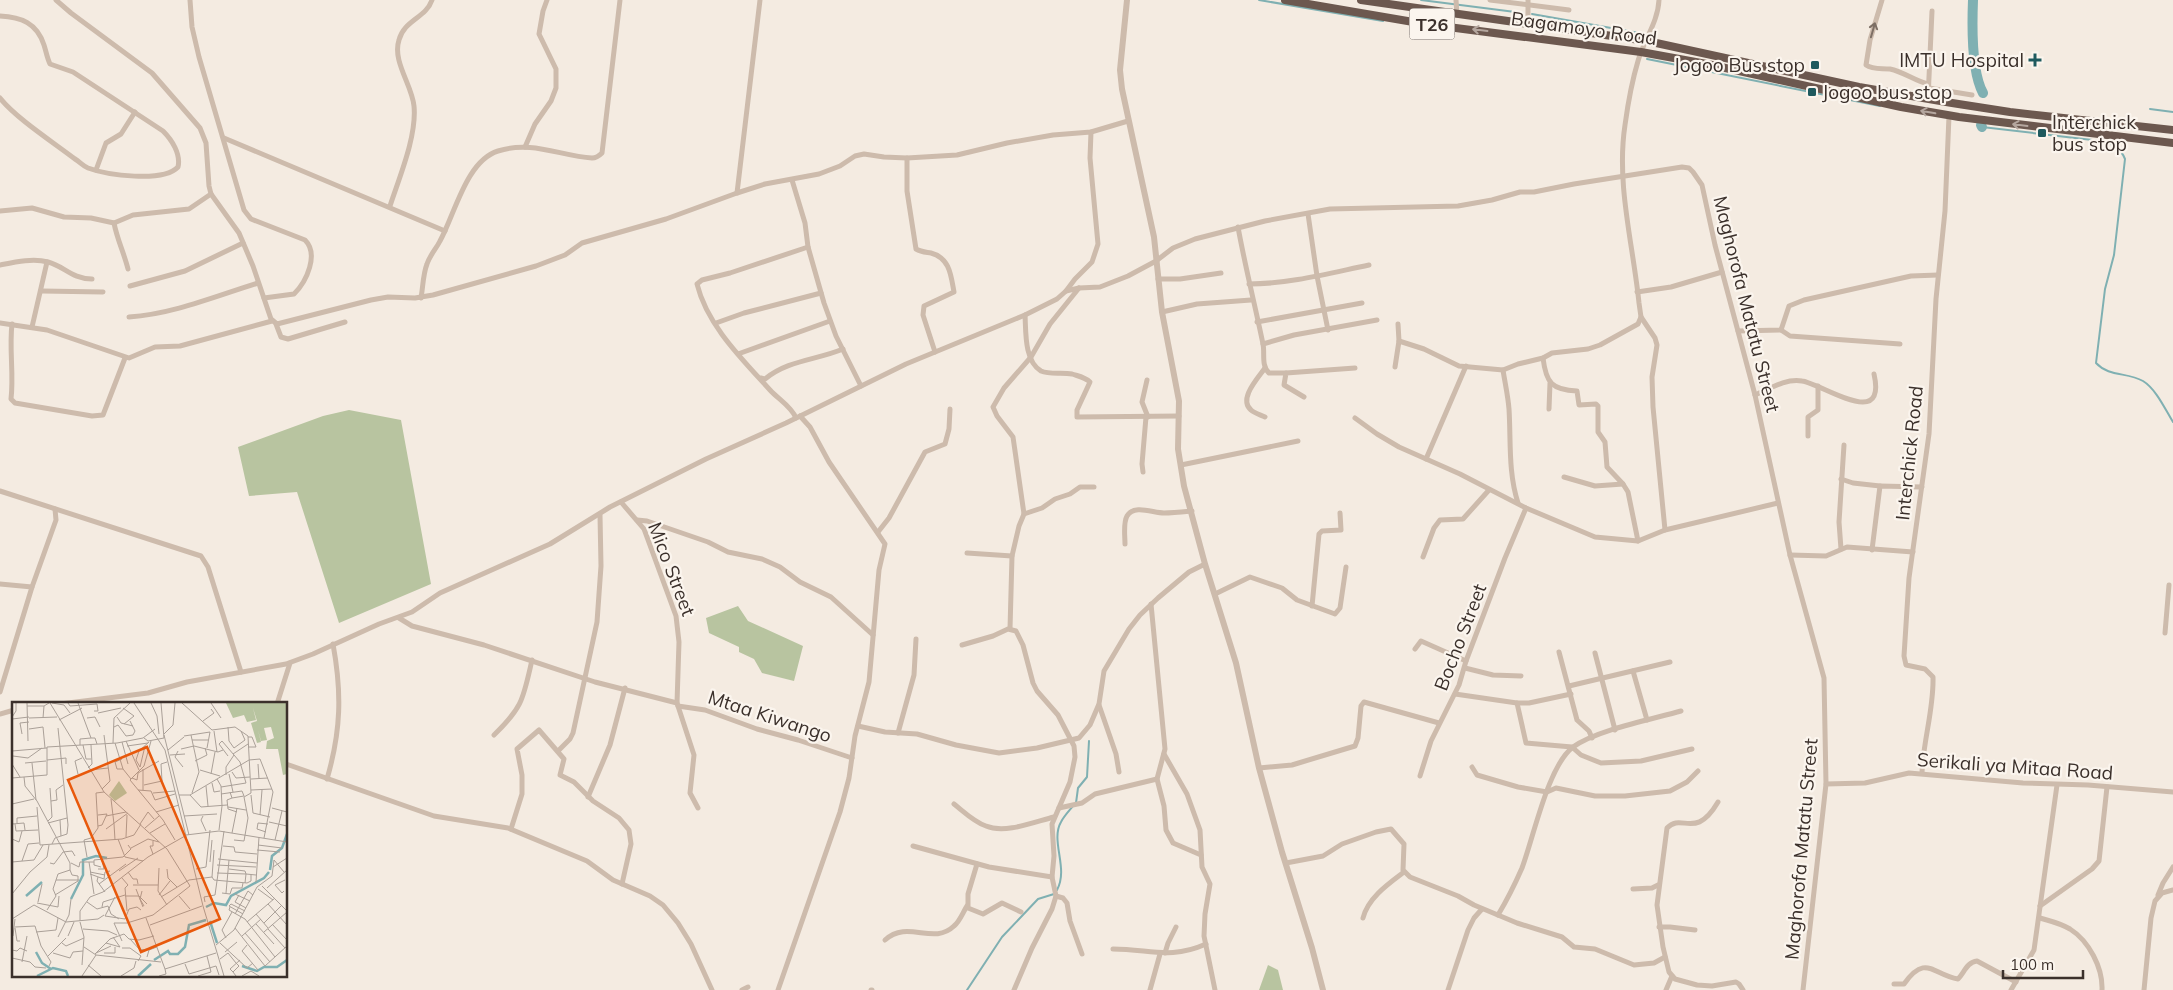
<svg xmlns="http://www.w3.org/2000/svg" width="2173" height="990" font-family="Mulish,sans-serif">
<style>
.green{fill:#b8c4a0}
.lines{fill:none;stroke-linecap:round;stroke-linejoin:round}
.stream{stroke:#7fb0b2;stroke-width:2}
.river{stroke:#7fb0b2;stroke-width:10}
.minor{stroke:#cdbbac;stroke-width:5}
.tertiary{stroke:#cdbbac;stroke-width:6}
.trunk{stroke:#6c584f;stroke-width:8}
.oneway{stroke:#b4a69e}
.oneway2{stroke:#7d6f65}
.poi-dot{fill:#1f5a5e;stroke:#fbf5ee;stroke-width:2}
.labels{text-anchor:middle;dominant-baseline:central;stroke-width:4.5;stroke-linejoin:round;paint-order:stroke}
.shield{fill:#fbf5ee;stroke:#756b66;stroke-width:1}
.shield-label{font-size:18px;font-weight:bold;fill:#3b302b}
.street-label{font-size:19px;fill:#3b302b;stroke:#fbf5ee}
.poi-label{font-size:19px;fill:#3b302b;stroke:#fbf5ee;text-anchor:end}
.inset-river{fill:none;stroke:#7fb0b2;stroke-width:2.5}
.inset-road{fill:none;stroke:#aaa098;stroke-width:1}
.view{fill:#e8590c;fill-opacity:0.15;stroke:#e8590c;stroke-width:2.5}
.inset-edge{fill:none;stroke:#3b302b;stroke-width:2.5}
</style>
<rect width="100%" height="100%" fill="#f4ebe1"/>
<!-- green -->
<g class="green">
<path d="M349,410L401,420L431,584L339,623L297,492L249,496L238,447L323,416Z"/>
<path d="M738,606L748,621L803,646L794,681L762,673L754,659L739,652V647L709,633L706,618Z"/>
<path d="M1268,965L1278,970L1283,990H1259Z"/>
</g>
<g class="lines">
<!-- stream -->
<g class="stream">
<path d="M1259,0L1383,21"/>
<path d="M1421,0L1523,13"/>
<path d="M1532,14L1645,34"/>
<path d="M1647,59L1880,106"/>
<path d="M2150,109L2173,112"/>
<path d="M1982,127L2101,141C2113,144 2120,147 2125,159L2114,255L2105,289L2096,363C2109,377 2127,372 2143,381C2156,389 2165,409 2173,422"/>
<path d="M1076,803L1078,788L1087,777L1089,741"/>
<path d="M1057,890C1069,868 1050,841 1061,822C1064,816 1069,811 1073,806"/>
<path d="M967,990L1002,937L1038,899L1054,894"/>
</g>
<!-- river -->
<g class="river">
<path d="M1973,0C1972,25 1971,71 1983,93"/>
<path d="M1981,125L1982,127"/>
</g>
<!-- minor -->
<g class="minor">
<path d="M56,0L71,13L152,73L200,128L206,143L209,186L211,194L239,233L253,266L271,319L277,324L371,300L388,297L415,298L433,295L536,266L565,255L582,243L666,219L737,193L765,184L819,174L840,166L855,156L864,154L884,157L907,158L957,155L1007,143L1053,135L1091,132L1128,121"/>
<path d="M190,0L192,27L199,57L244,210L251,219L305,240C319,254 307,281 294,294L264,298"/>
<path d="M1456,0L1457,15"/>
<path d="M1490,0L1569,10"/>
<path d="M1659,0C1658,22 1644,40 1638,61C1632,81 1628,103 1625,125C1616,184 1633,244 1639,303L1641,317L1655,338L1657,345L1652,377L1653,407L1665,530"/>
<path d="M1882,0L1870,40L1866,65C1873,70 1881,68 1890,69C1904,72 1915,81 1928,84"/>
<path d="M0,16C21,17 37,23 44,45C46,51 47,58 50,64L73,72L163,131C172,140 181,154 178,167C163,183 107,175 88,168C83,166 80,162 75,159C53,142 17,119 0,98"/>
<path d="M1528,23V0"/>
<path d="M1929,88L1972,95"/>
<path d="M1928,99L1932,11"/>
<path d="M224,138L445,231"/>
<path d="M525,147L535,124L551,101L556,88V69L539,34L543,11L547,0"/>
<path d="M907,158V191L916,249C921,252 925,252 931,253C950,258 951,276 954,292L924,306L923,315L935,352"/>
<path d="M96,170L106,143L121,134L135,112"/>
<path d="M792,180L805,223L808,247L824,303L836,336L861,386"/>
<path d="M737,193L760,0"/>
<path d="M390,206C399,178 417,136 414,106C412,85 392,61 399,40C404,20 426,18 432,0"/>
<path d="M0,211L32,208L64,217L91,218L114,223L133,215L189,209L211,194"/>
<path d="M1308,214L1317,276L1328,330"/>
<path d="M114,223C117,239 124,253 128,269"/>
<path d="M1238,227C1245,266 1255,305 1263,344C1265,353 1261,366 1269,373H1286"/>
<path d="M0,265C15,262 33,258 48,262C64,266 72,279 92,279"/>
<path d="M1158,279H1180L1221,273"/>
<path d="M1249,284C1289,284 1330,273 1369,265"/>
<path d="M130,286L185,271L243,243"/>
<path d="M42,291L103,292"/>
<path d="M1066,291L1075,279L1092,262L1098,244L1090,158L1091,132"/>
<path d="M1637,292L1671,287L1722,272"/>
<path d="M421,298C423,287 423,274 427,264C430,255 436,249 440,241C455,214 466,161 498,151C532,140 560,156 592,158C596,158 599,156 602,153L620,0"/>
<path d="M1162,312L1197,304L1251,300"/>
<path d="M1025,315C1026,331 1024,361 1041,371C1050,375 1062,372 1072,374C1078,376 1085,377 1090,382L1077,410V417L1179,416"/>
<path d="M129,317C173,314 216,296 258,283"/>
<path d="M1257,322L1362,303"/>
<path d="M0,323L47,330L129,358L155,347L180,346L272,321"/>
<path d="M716,323L744,313L821,293"/>
<path d="M12,324C9,349 14,374 11,399L15,403L92,416L103,415L125,358"/>
<path d="M276,324L281,337L288,339L345,322"/>
<path d="M32,327L47,262"/>
<path d="M1781,330L1790,336L1900,344"/>
<path d="M1738,331L1781,330L1789,306L1804,300L1911,276L1938,275"/>
<path d="M1399,341L1424,349L1459,366L1503,370L1518,364L1543,358L1552,353L1588,349L1600,345L1638,324L1641,317"/>
<path d="M1263,344L1294,335L1377,320"/>
<path d="M738,354L830,321"/>
<path d="M1543,358C1546,383 1552,390 1577,391L1579,405L1596,404L1598,406V432L1605,442L1607,467L1623,484L1628,492L1638,541"/>
<path d="M1395,367L1399,341L1398,324"/>
<path d="M1265,368C1258,378 1238,399 1251,410C1254,413 1261,415 1265,417"/>
<path d="M1503,370C1505,383 1508,396 1509,409C1511,441 1508,472 1518,503"/>
<path d="M761,378L765,379C788,360 817,360 843,349"/>
<path d="M1147,380L1142,402L1148,417"/>
<path d="M1755,395C1769,389 1786,378 1802,381C1823,384 1887,431 1874,374"/>
<path d="M1304,397L1284,385L1286,373L1355,368"/>
<path d="M1549,409L1550,383"/>
<path d="M796,418C791,406 778,399 770,390C742,359 707,325 697,284L702,280L730,273L808,247"/>
<path d="M1355,418L1377,434L1399,447L1460,474L1526,508L1595,537L1638,541L1665,530L1778,503"/>
<path d="M1808,436V417L1818,410V386"/>
<path d="M1426,459L1466,366"/>
<path d="M1181,465L1298,441"/>
<path d="M1143,472L1142,464L1146,417"/>
<path d="M1564,477L1595,486L1623,484"/>
<path d="M1841,479L1853,483L1880,486"/>
<path d="M0,491L201,556L208,567L241,672"/>
<path d="M621,502L644,529L676,616L679,642L677,703L694,755L690,793L698,808"/>
<path d="M1024,514L1042,508L1055,499L1070,494L1080,487H1094"/>
<path d="M637,520L647,521L708,542L728,552L762,559L780,567L800,582L831,597L873,635"/>
<path d="M878,532L889,518L925,452L945,444L949,429L950,409"/>
<path d="M1125,544C1125,536 1123,523 1127,516C1134,504 1153,513 1164,513C1173,513 1182,512 1192,511"/>
<path d="M1841,549L1839,522L1844,445"/>
<path d="M1872,550L1880,486L1922,487"/>
<path d="M967,553L1012,556"/>
<path d="M1790,555L1826,556L1847,547L1913,552"/>
<path d="M1423,557L1434,528L1440,520L1463,519L1489,490"/>
<path d="M0,584L32,587"/>
<path d="M1215,594L1250,577L1282,588L1297,600L1335,614L1340,608L1346,567"/>
<path d="M1151,604L1165,749L1157,779L1164,806L1166,830L1173,843L1201,855"/>
<path d="M1312,606L1319,534L1322,531L1341,530L1340,513"/>
<path d="M399,618L412,626L484,645L595,682L677,703"/>
<path d="M1010,629L1012,556L1019,526L1024,514L1013,437L997,416L993,407L1004,388L1031,357L1050,324L1079,288"/>
<path d="M2165,633L2169,585"/>
<path d="M962,645L993,636L1008,629L1016,631L1023,645L1033,683L1037,691L1058,715L1074,746L1075,757L1070,782L1052,824L1054,856L1052,877L1056,896L1052,909L1032,948L1014,990"/>
<path d="M1415,649L1421,641L1466,661"/>
<path d="M1559,652L1577,720L1589,731L1592,738"/>
<path d="M1595,653L1615,730"/>
<path d="M1465,668L1493,675L1521,676"/>
<path d="M1633,671L1647,720"/>
<path d="M1569,686L1670,662"/>
<path d="M0,692L32,587L56,520L55,509"/>
<path d="M1455,694L1517,703H1529L1571,694"/>
<path d="M1517,703L1526,743L1572,747L1581,755L1601,763L1641,761L1692,749"/>
<path d="M60,704L148,693L187,682L286,664L313,654L379,624L412,612L440,593L550,544L610,507L706,459L786,423L906,364L1025,315L1057,299L1066,291L1079,288L1100,287L1128,276L1156,261L1173,248L1195,239L1265,221L1330,209L1458,206L1492,200L1520,192H1534L1574,184L1682,167L1689,168L1693,172L1702,185L1715,245L1755,395L1790,555L1824,678L1826,784L1803,990"/>
<path d="M277,704L290,663"/>
<path d="M1099,705L1116,754L1119,772"/>
<path d="M678,706L705,710L757,729L798,740L852,758"/>
<path d="M0,714L14,710"/>
<path d="M858,726L885,732L917,734L956,745L999,753L1037,748L1079,738L1090,725L1099,704L1104,671L1129,629L1140,615L1158,598L1189,572L1205,564"/>
<path d="M898,733L914,675L916,639"/>
<path d="M494,735C523,707 523,699 532,660"/>
<path d="M558,751L570,739L573,733L597,622L601,566L600,515"/>
<path d="M1164,754L1187,794L1200,830L1202,867L1210,884L1205,914L1204,936L1215,990"/>
<path d="M286,764L434,816L508,828L587,861L613,880L650,896L663,905L678,923L691,944L712,990"/>
<path d="M1472,767L1477,775L1518,787L1547,792L1556,788L1595,796H1625L1670,791L1687,782L1698,771"/>
<path d="M1259,768L1292,765L1355,746L1358,738L1361,706L1364,702L1439,723"/>
<path d="M1922,773C1923,741 1934,709 1933,677L1925,669L1906,665L1904,656L1909,578L1929,434L1936,299L1945,211L1949,116"/>
<path d="M1420,776L1431,741L1459,685L1466,661L1505,558L1526,508"/>
<path d="M327,779C341,731 342,693 333,644"/>
<path d="M1826,784L1865,783L1909,773L2023,783L2088,785L2173,792"/>
<path d="M588,797L610,745L625,688"/>
<path d="M1718,802C1695,841 1682,812 1667,828L1657,905L1663,947L1669,972L1675,979L1697,985L1712,986L1736,982L1739,984L1743,990"/>
<path d="M954,804C963,811 974,822 986,826C1005,834 1034,822 1054,817"/>
<path d="M1059,808L1082,803L1095,794L1157,779"/>
<path d="M511,829L522,794V775L517,749L539,730L564,759L560,775L574,782L593,801L619,818L629,830L631,844L622,884"/>
<path d="M913,846L989,867L1052,877"/>
<path d="M1286,863L1323,856L1342,844L1376,832L1391,829L1404,844L1403,870L1410,877L1458,896L1474,905L1517,923L1562,937L1574,947L1595,949L1634,965L1654,963L1665,957"/>
<path d="M977,864L968,894V908L983,914L1002,903L1021,912"/>
<path d="M1633,889L1652,888L1658,885"/>
<path d="M2158,895L2163,883L2173,867"/>
<path d="M1056,896L1063,898L1067,903L1070,921L1082,954"/>
<path d="M2040,906L2092,869L2099,861L2107,787"/>
<path d="M1498,915C1507,900 1515,884 1522,868C1534,836 1548,766 1573,747C1596,730 1653,719 1681,711"/>
<path d="M1363,918C1368,898 1388,884 1404,872"/>
<path d="M2040,918C2050,921 2060,923 2070,929C2089,941 2103,968 2102,990"/>
<path d="M1659,927H1670L1695,930"/>
<path d="M885,940C908,919 933,946 954,926C960,921 963,912 967,906"/>
<path d="M1113,949C1150,949 1170,960 1206,944"/>
<path d="M1165,953L1168,943L1176,927"/>
<path d="M1894,984H1904C1926,953 1933,975 1958,979C1964,973 1967,962 1977,961L2016,982"/>
<path d="M742,990L748,987"/>
<path d="M778,990L840,812L849,778L855,736L869,682L879,570L885,544L829,462L810,427L800,416"/>
<path d="M871,990H872"/>
<path d="M1150,990L1160,954"/>
<path d="M1448,990L1468,930L1474,918L1482,909"/>
<path d="M1666,990L1672,976"/>
<path d="M2011,990L2034,950L2057,785"/>
<path d="M2144,990L2151,918L2155,901L2162,893L2173,890"/>
</g>
<!-- tertiary -->
<path class="tertiary" d="M1127,0L1120,70L1122,89L1154,237L1162,312L1179,401L1178,449L1184,486L1205,564L1236,663L1259,768L1282,852L1312,948L1323,990"/>
<!-- trunk -->
<g class="trunk">
<path d="M1285,0L1425,24L1641,52L1712,65L1901,107L1959,117L2173,143"/>
<path d="M1361,0L1647,41L1859,87L1952,103L2010,112L2173,130"/>
</g>
</g>
<!-- one-way arrows -->
<defs><path id="oneway-shaft" d="M-6 0H5M1.5-3L5.5 0L1.5 3" fill="none" stroke-width="1.6" stroke-linecap="round" stroke-linejoin="round" transform="scale(1.25)"/></defs>
<g class="oneway">
<use href="#oneway-shaft" transform="translate(1480 30) rotate(-173)"/>
<use href="#oneway-shaft" transform="translate(1928 112) rotate(-170)"/>
<use href="#oneway-shaft" transform="translate(2020 125) rotate(-173)"/>
</g>
<use class="oneway2" href="#oneway-shaft" transform="translate(1873 30) rotate(-74)"/>
<!-- markers -->
<g class="poi-dot">
<path d="M2032.5 52.5h5v5h5v5h-5v5h-5v-5h-5v-5h5z"/>
<rect x="1810" y="60" width="10" height="10" rx="2.5"/>
<rect x="1807" y="87" width="10" height="10" rx="2.5"/>
<rect x="2037" y="128" width="10" height="10" rx="2.5"/>
</g>
<g class="labels">
<!-- shield labels -->
<rect class="shield" x="1409.5" y="8.5" width="45" height="31" rx="4"/>
<g class="shield-label">
<text x="1432" y="24">T26</text>
</g>
<!-- street labels -->
<g class="street-label">
<text transform="translate(1584 28) rotate(8)">Bagamoyo Road</text>
<text transform="translate(1747 304) rotate(76)">Maghorofa Matatu Street</text>
<text transform="translate(1909 453) rotate(-84)">Interchick Road</text>
<text transform="translate(672 569) rotate(69)">Mico Street</text>
<text transform="translate(1460 637) rotate(-69)">Bocho Street</text>
<text transform="translate(770 716) rotate(18)">Mtaa Kiwango</text>
<text transform="translate(2015 766) rotate(4)">Serikali ya Mitaa Road</text>
<text transform="translate(1801 849) rotate(-85)">Maghorofa Matatu Street</text>
</g>
<!-- poi labels -->
<g class="poi-label">
<text x="2024" y="60">IMTU Hospital</text>
<text x="1805" y="65">Jogoo Bus stop</text>
<text x="1822" y="92" text-anchor="start">Jogoo bus stop</text>
<text x="2052" y="122" text-anchor="start">Interchick<tspan x="2052" dy="22">bus stop</tspan></text>
</g>
</g>
<!-- overview -->
<g transform="translate(12 702)">
<rect width="275" height="275" fill="#f4ebe1"/>
<path d="M214,1H275V72L271,73L266,47H254L255,39L262,36L259,25L252,26L255,38L249,39L246,28L249,40L245,41L239,21L245,19L241,6L244,18L235,20L232,13L221,16ZM107,79L115,91L103,99L97,93Z" fill="#b8c4a0"/>
<path class="inset-river" d="M258,168L260,154L270,146L275,132M14,194L30,180M59,197L71,173V158L84,154L95,156M194,205L202,201L214,203L219,194L252,176L257,170M198,219L205,241M24,250L30,261L39,267M142,258L156,249L158,252H166L173,245L177,223L194,218M230,264L245,269L252,265H265L275,258M25,274L41,266L54,269L56,274M126,274L139,262"/>
<path class="inset-road" d="M15,1L16,39M38,1L92,90L155,147L178,184L141,213L115,221H102L110,239M40,1L52,3L58,11M56,1L58,4L85,2L86,9H82M66,1L79,36H83L85,42M122,1L153,48L191,204L212,274M139,1L145,14L147,32M170,1L200,28L223,25L236,34L239,91L232,95L236,116L232,139L222,138M199,1L209,16M15,4H32M111,6L122,14L112,22M86,11L109,6M0,15L4,9V1M105,15L109,21L121,24M17,16L45,15M31,16L32,4L37,1M75,16L83,15L88,25M0,17L17,15M47,18L70,6M191,19L202,11L199,7M102,25L106,23L114,34L121,33L123,29L118,19M216,25L217,39L222,46L233,38L229,29M17,27L31,25L33,46M202,29L205,50M10,32L8,21L17,20M152,32L161,23L163,1M152,33L177,133M179,33L187,70L180,91M172,34L198,30L195,46M132,36L136,39L152,36L149,1M180,38H196M114,39L127,68M139,39L132,64L118,78L151,118L163,138M110,40L116,62M101,41L102,16L118,1M103,41L111,67L119,77M68,43V37L79,36M71,43L74,57H79M115,44L136,41M236,45H244L240,35H236M169,47L182,44L206,50L211,48M156,48L172,35M0,49L35,46M166,49L163,55L171,65M221,52L236,42M158,53L173,52M1,54L16,56L30,46M110,57L103,60L105,67H111M35,58L54,56V62M183,59L195,53L193,46M13,61L34,59M20,61L24,98M0,62L8,75M246,62L247,77M128,65L124,58L127,49L137,40M128,65L133,44M76,66L80,62L79,43M131,67V88M78,68L96,66M188,68L208,74M220,70L224,76L238,75M66,72L63,59L70,56M199,72L203,50M217,72L221,90M214,73V65L222,53M12,75L13,84L25,99L58,161V168L46,172L41,187L44,194L35,208M0,76L35,73V45L105,41L131,36L143,27M120,76L125,78L126,71L147,59M205,77L209,84L210,104L207,128M239,77L256,76M200,81L202,90L208,89M132,83L150,79L149,62L155,60M194,84L196,104M209,85L234,81L228,60L210,39L207,42L216,54M90,87L98,79L92,33M126,88L139,89L143,98L163,92M239,88L260,87M218,90L220,96L232,94M141,91L163,89M209,92L230,89L232,94M167,93H178L237,58L248,57L261,90L252,136M178,93L189,105L215,103M239,93L241,111L258,115M220,96L215,98L216,107L225,110M99,97L102,122M39,99L45,98L44,88L51,83M0,102L22,97M25,105L28,143L110,137L122,133L129,122M216,105L234,108M260,106L275,110M144,110L167,103M248,113L250,88M94,114L114,110M172,114L205,112M191,114L189,118L194,129M48,118L49,134M36,119L40,115L38,86M257,120L275,124M5,121V116L25,114M36,121L55,116M0,122L12,121L13,128M3,122L4,129L26,128M102,122L103,138M128,122L136,110L142,117M86,124L90,123L95,112L86,113M133,126L147,114M94,127L116,111M254,130L245,127L246,121L256,122M138,131L153,122M220,131L225,106M174,133L207,129L275,140M114,135L115,113M0,137L7,140L10,129M106,137L113,155L131,159M263,138L270,109M141,139V144H138L141,152M40,142L43,136L55,132L56,123L46,26M246,143L270,146M211,144L222,145L223,150L245,152M119,146L136,137L147,140M245,148L268,150M75,155L72,138L79,136L86,126L84,91L92,90M206,157L245,161M10,159L16,142L27,141M0,160L22,158L31,143M77,160L82,192M198,160L200,138M38,161L42,162L51,150L60,149L63,154M59,161L67,165L68,160H82M205,163L244,165M89,165L82,163V158L111,155L119,147L116,143M261,165L275,156M147,166L146,189L155,203M86,167H92L90,158M155,167L156,176L165,185M184,167L194,165L198,128M217,167L233,169L234,172M107,169L126,156M78,170L93,173M116,170L121,177H125L126,182M205,171L234,172M78,172L92,177L93,170L98,169M86,175L85,179L93,190M200,175L202,178L235,181L239,179V172M200,175L202,148M110,176L116,183L113,186L115,209M44,178H67M244,180L247,135M233,181L234,172L244,173M87,182L114,162M121,183H146M250,184L275,209M255,186L275,168M124,187L131,205M246,187L261,198M130,189L128,197L132,204M272,189L270,191L263,183L273,178M210,191L218,192L220,186H230L231,181M214,191L217,158M0,192L18,170L35,155L37,143M223,192L238,199M43,193L66,179V174L60,173L58,168M147,193L158,179M227,193L223,200L234,206M113,194H127L135,202M167,194L178,207M103,195L93,214L113,217L117,207L125,205L129,208M149,195L177,178L200,175M26,200L30,182M75,200L85,207L96,204L99,212L107,217M193,200L192,195L203,193L212,129M25,201L46,205L47,194M256,202L275,223M217,204L219,202L233,209M217,204L231,212M90,205L91,200L113,193M218,205L217,208L233,217L263,255M223,212L236,189L241,193M244,212L256,226M134,216L153,267L154,272L147,274M0,217L22,203L54,220L86,217L92,213M68,219V209L78,195L91,190L136,155L173,134M68,220L72,235L70,263M235,220L263,196M252,221L270,203M244,222L262,242M260,222L275,238M138,223L190,204M3,225L23,224L29,244L39,260L37,264M3,226L5,239H8M223,226L253,264L275,244M71,227L96,229L105,233M256,227L273,246M24,230L44,228L46,216M252,230L275,210M233,231L258,260M112,232L117,237L127,238L142,234M1,234L3,217M56,234L62,220M230,234L249,217M46,235L57,213L59,197M214,236L210,228L220,210M118,237L128,248L137,247M50,241L54,244L72,236M94,241L108,245L101,235M208,241L235,266L241,261M204,243L222,228L245,185L260,174L262,158L272,170M235,243L230,249L246,268M72,245L84,253L149,260M110,246H118L129,254L126,259M0,248L5,249L8,246L15,249M213,250L225,240M41,251L58,256L61,250L71,249M84,251L99,244M92,251H103V245M83,252L98,237L112,232M36,254L54,236M135,255L137,248L145,245M0,256L18,260L23,265L34,266M208,257L216,251L224,261M10,260L15,234M224,261L227,264L221,270L224,274M173,262L177,272L204,264L207,273M76,263L89,274M153,267L204,251M221,270L218,267L228,258M70,274L84,253M109,274L122,266L124,259M186,274L199,270L195,254M230,274L239,269L247,274"/>
<path class="view" d="M135,45L208,217L129,250L56,78Z"/>
<rect width="275" height="275" class="inset-edge"/>
</g>
<!-- scale -->
<path d="M2003 970v8h80v-8" fill="none" stroke="#3b302b" stroke-width="2.5"/>
<text x="2010" y="970" font-size="15" fill="#3b302b" stroke="#fbf5ee" stroke-width="4" paint-order="stroke">100 m</text>
</svg>
